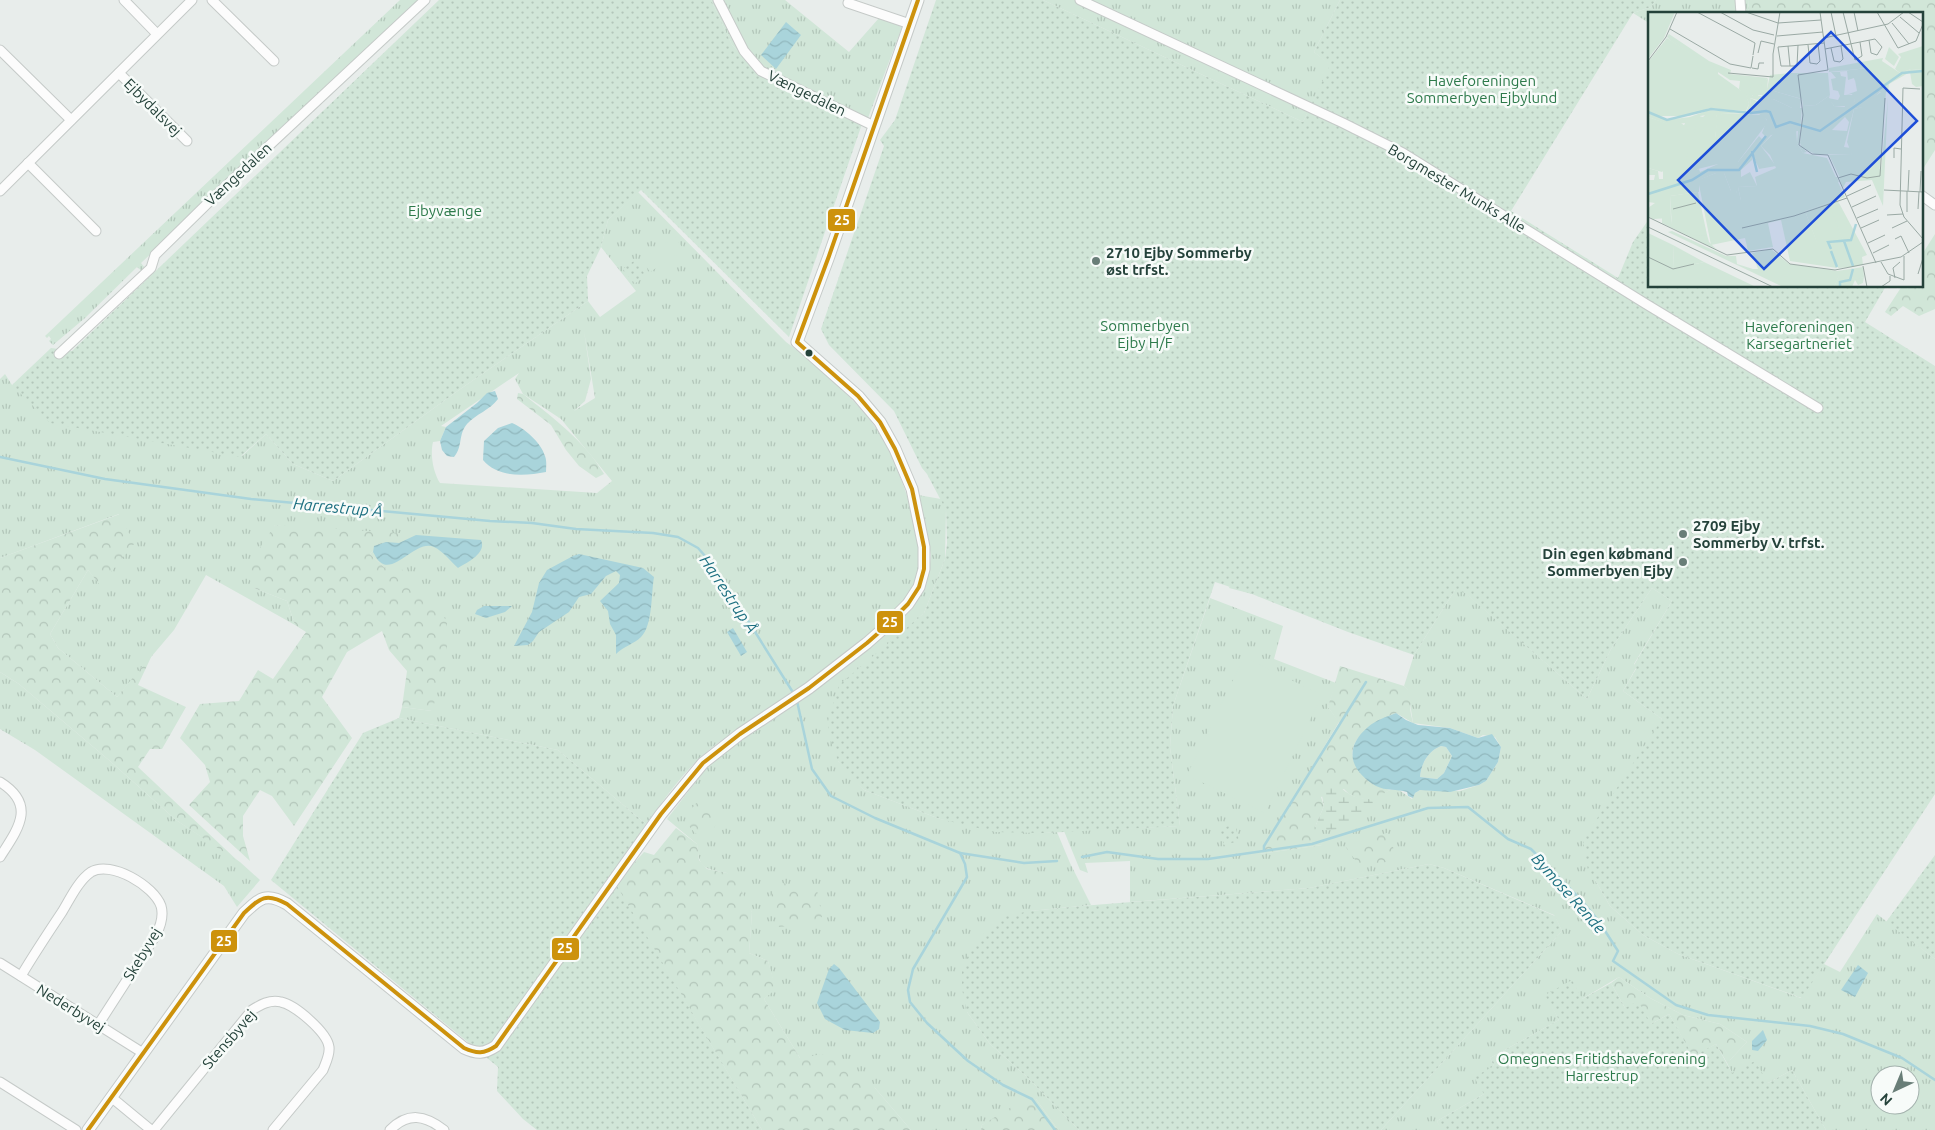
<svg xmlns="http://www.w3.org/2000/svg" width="1935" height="1130" font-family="Ubuntu,sans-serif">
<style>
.grass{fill:url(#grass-tufts);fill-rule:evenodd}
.forest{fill:url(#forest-crowns)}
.wetland{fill:url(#wetland-marsh)}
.park{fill:url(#park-dots)}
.pitch{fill:#d1e6d8}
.water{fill:url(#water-waves);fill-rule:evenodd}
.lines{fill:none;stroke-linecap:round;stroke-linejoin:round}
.stream{stroke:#a9d4db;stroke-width:2.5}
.minor-casing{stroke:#c5cac8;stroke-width:11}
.tertiary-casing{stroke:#c5cac8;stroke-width:13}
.minor{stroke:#fcfcfc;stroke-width:9}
.tertiary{stroke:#fcfcfc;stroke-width:11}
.bus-1-casing{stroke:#f7fbf9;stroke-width:8}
.bus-1{stroke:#cd920c;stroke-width:4}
.poi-dot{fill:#697e78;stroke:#f7fbf9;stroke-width:2}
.bus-dot{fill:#24423a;stroke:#f7fbf9;stroke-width:2}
.labels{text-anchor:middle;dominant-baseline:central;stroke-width:5;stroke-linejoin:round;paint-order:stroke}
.park-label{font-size:15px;fill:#2d7a4b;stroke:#f7fbf9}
.street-label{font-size:15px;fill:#24423a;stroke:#f7fbf9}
.poi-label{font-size:15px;font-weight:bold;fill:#24423a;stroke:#f7fbf9;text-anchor:start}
.water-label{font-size:16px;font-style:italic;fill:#1c6f80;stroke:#f7fbf9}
.inset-river{fill:none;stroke:#a9d4db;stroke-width:2.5}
.inset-road{fill:none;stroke:#9aa9a4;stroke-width:1}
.view{fill:#1d4ed8;fill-opacity:0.15;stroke:#1d4ed8;stroke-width:2.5}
.inset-edge{fill:none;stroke:#24423a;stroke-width:2.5}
.line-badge{stroke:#f7fbf9;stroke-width:2}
.badge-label{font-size:14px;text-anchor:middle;font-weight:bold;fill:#fff}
</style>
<defs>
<pattern id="grass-tufts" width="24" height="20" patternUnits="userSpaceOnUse" patternTransform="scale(1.25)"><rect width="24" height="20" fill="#d1e6d8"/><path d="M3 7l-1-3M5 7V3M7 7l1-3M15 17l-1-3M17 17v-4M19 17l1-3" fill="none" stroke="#b3c6ba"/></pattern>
<pattern id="forest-crowns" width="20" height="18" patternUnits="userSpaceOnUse" patternTransform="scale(1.25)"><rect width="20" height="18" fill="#d1e6d8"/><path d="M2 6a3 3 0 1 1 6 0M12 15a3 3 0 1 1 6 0" fill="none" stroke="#b3c6ba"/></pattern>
<pattern id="wetland-marsh" width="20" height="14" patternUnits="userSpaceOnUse" patternTransform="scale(1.25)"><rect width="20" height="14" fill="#d1e6d8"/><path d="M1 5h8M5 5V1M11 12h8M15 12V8" fill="none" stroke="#b3c6ba"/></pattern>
<pattern id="park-dots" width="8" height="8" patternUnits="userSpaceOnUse" patternTransform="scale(1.25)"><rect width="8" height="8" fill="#d1e6d8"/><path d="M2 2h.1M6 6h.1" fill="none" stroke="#b3c6ba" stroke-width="1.8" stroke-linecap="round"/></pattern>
<pattern id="water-waves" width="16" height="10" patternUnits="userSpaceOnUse" patternTransform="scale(1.25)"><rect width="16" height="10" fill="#a9d4db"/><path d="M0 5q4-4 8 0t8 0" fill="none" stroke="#91b7bd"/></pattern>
</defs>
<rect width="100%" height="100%" fill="#e8edeb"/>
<!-- grass -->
<g class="grass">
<path d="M400,0H420L141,263L145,268L142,271L137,267L85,318L53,345L49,341L51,339L49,336L47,338L45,336Z"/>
<path d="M711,0H785L849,52L879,18L902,27L868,118H864L757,71L732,45Z"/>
<path d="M1043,0H1340L1314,52L1331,65L1303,122Z"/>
<path d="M1656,0H1748L1749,14H1649V23L1633,13L1651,7Z"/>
<path d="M638,192L786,342C814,362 857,400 876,428C888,445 895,463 902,482C912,507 925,556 916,581C907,606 882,624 863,639C846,652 830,667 813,680C779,704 742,724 709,750C684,770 665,799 646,824L558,750L399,718L402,707L432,711L385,568L370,554L380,543L406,544L275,525L254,588L287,601L295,625L206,575L174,630L117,697L58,648L50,634L88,570L100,584L119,514L0,558V379L5,374L12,385L242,456L266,434L293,464L333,481L459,390L588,301L600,317L636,291L601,247L608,220ZM584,331L595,398L574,411L585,401L591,379ZM519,373L515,379L523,394L561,419L612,481L597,493L440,483C433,472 430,454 433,442L440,441L446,427L441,426Z"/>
<path d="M1174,339L1587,699L1611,649L1652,588L1672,601L1634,664L1636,668L1623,691L1662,719L1595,880L1610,906L1643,935L1678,954L1801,998L1824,964L1840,972L1877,914L1935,959V1130H1826L1792,1070L1768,1083L1732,1073L1727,1063L1747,1042L1720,1024L1683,1015L1650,998L1619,977L1582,999L1546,995L1559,1020L1490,1058L1494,1066L1484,1094L1437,1121L1442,1130H1381L1562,931L1554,915L1444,868L1429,864L1309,888L1130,902V861L1085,863L1088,873L1080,870L1064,831L1180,826L1170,747L1173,706L1210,598L1283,626L1274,659L1336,683L1328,707L1339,722L1260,854L1322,845L1315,827L1390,790H1399L1412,799L1415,793L1420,790L1460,791L1479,785L1486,781L1498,762L1501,747L1495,737L1483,735L1478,738L1450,728L1413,723L1408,690L1404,686L1414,655L1455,590L1252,594L1229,588L1264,515ZM1880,1075H1910V1105H1880Z"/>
<path d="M918,495L941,499L946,509L945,559L924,613L889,644L838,761L864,790L940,819L1044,833L1057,832L1070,863L1091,905L1030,911L967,1012L990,1044L1027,1077L1079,1130H1058L1036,1099L982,1125L981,1130H911L875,1088L800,1058L764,999L775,988L768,961L749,953L752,912L727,873C703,868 699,869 697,844L667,819L708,766L736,744L802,700L884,636L912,609L925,588L929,573L931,555Z"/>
<path d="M0,672L19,684L110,761L176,820L240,862L260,880L237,907L224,886L35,750L0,729Z"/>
<path d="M1441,746L1446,747L1452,756L1444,773L1437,779L1420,777C1421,764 1428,751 1441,746Z"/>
</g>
<!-- forest -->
<g class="forest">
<path d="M1748,0H1935V150L1921,172V14H1749Z"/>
<path d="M1935,234V309L1919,316L1903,306L1891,316L1885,312L1902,286H1921V256Z"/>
<path d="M518,393L523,394C552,417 585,441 604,474L596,478L579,466L566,450L551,425L517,399Z"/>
<path d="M120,514L134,544L100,585L88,570L50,634L58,648L117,697L153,653L138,685L186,707L162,749H150L138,767L240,863L176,820L110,761L19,684L0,672V558Z"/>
<path d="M275,525L414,534L406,544L380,543L370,554L385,568L399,566L447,621V659L432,711L402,707L407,671L389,650L382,631L347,652L322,697L352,738L294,826L272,796L260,790L243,816V836L250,861L189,805L210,782L205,765L180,738L200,704L239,701L258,670L273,679L306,632L295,625L287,601L254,588L245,570Z"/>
<path d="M1340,666L1404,686L1415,696C1407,705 1411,713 1413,723L1396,713C1371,723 1334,746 1363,774C1371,783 1378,787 1390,790L1372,800L1357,798L1349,794L1344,789L1321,797L1324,806L1315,827L1320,830L1322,845L1259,854L1339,723L1328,707Z"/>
<path d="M702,798L710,801L719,817L714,828L700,837C680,821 685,814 702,798Z"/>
<path d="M676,828L697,844L699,860L707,869L727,873L735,878L752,912L749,953L768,961L776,989L764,999L800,1058L834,1052L875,1088L911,1130H762L615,884L644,852L654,855Z"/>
<path d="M1387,833L1398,859L1361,868L1345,846Z"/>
<path d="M782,883L817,890L822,917L804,925L779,927L770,896Z"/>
<path d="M1619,977L1650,998L1683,1015L1720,1024L1747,1042L1727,1063L1716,1044L1693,1057L1669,1014L1651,1024L1625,1008L1611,983Z"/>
<path d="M1031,1095L1036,1099L1058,1130H981L982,1125Z"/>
</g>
<!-- wetland -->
<path class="wetland" d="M1335,785C1343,788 1348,795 1356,797C1362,799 1367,798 1372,800L1373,804C1369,810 1364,818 1357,822C1346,828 1327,834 1315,827L1324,806L1321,791Z"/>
<!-- park -->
<g class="park">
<path d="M439,0H711L732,45L757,71L864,118L789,337L641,190L608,220L601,247L587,276L588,301L459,390L333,481L293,464L266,434L240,457L50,423L12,385L51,348L72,351Z"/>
<path d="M936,0H1043L1303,122L1330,65L1314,52L1340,0H1656L1651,7L1633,13L1511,211L1618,278L1633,242L1649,219V286H1886L1865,322L1935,366V794L1802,998L1678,954L1643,935L1610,906L1595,880L1589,877L1583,840L1662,719L1623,691L1636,669L1634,665L1672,601L1652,588L1611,649L1587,699L1465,593L1455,590L1414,655L1348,632L1252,594L1215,582L1173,706L1170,747L1180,826L1044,833L995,832L940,819L864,790L850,776L838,761L829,736L828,721L839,685L924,613L945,559L947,543L946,510L927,474L922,468L894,411L829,345L821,329L884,146L880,140L895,120Z"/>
<path d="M635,260L646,276L634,284L623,269Z"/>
<path d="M399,718L558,750L646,824L611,876L762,1130H537L523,1119L497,1091L498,1067L271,880L363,733Z"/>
<path d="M1235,824L1239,841L1224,845L1219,829Z"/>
<path d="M1935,855V959L1886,922Z"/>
<path d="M1429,864L1444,868L1555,916L1562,931L1381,1130H1079L1027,1077L990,1044L967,1012L962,989V971L968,955L980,937L1002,917L1030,911L1081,906L1309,888Z"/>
<path d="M1572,980L1582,999L1611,983L1625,1008L1638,1001L1651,1024L1669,1014L1693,1056L1716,1044L1732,1073L1755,1061L1768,1083L1792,1070L1826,1130H1441L1437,1121L1484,1094L1474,1077L1494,1066L1490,1058L1559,1020L1545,995Z"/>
</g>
<!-- pitch -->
<g class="pitch">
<path d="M675,237L684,250L650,272L641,259Z"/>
<path d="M1244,657L1322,695L1265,813L1187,775Z"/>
</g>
<!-- water -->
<g class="water">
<path d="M786,22L801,35L776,69L761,55Z"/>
<path d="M495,391L498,399C490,410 476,414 467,424C458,434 463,447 454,457L447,456L442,450L440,441L446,427L477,403L487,393Z"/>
<path d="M512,423C524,428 541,442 545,456C547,461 546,467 546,472C525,476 498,478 483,460L484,441L498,428Z"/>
<path d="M416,535L481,540C487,553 468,562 458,568C451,562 443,551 434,547C416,539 395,575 380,562C377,560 375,555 373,552L374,546L386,542L399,543Z"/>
<path d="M579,554L643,568L654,577C651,593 653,625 641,637C634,644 624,646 616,654V635L610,624L608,611L600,601L619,583L620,575L616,571L606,576L591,594L579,597L569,612L539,632L533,641L528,645L514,646L532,612L539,583L547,570L573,556Z"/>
<path d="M484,606H512L505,612L486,618L475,614L477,610Z"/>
<path d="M733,628L747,652L741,656L727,632Z"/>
<path d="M1396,713L1406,720L1418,725L1450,728L1478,738L1492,734L1501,747L1498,762L1486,781L1479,785L1450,792L1420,790L1415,793L1413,798L1408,796L1407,792C1397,789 1386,791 1376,786C1350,771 1343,748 1368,727C1376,720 1386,717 1396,713ZM1441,746L1446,747L1452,756L1444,773L1437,779L1420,777C1421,764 1428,751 1441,746Z"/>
<path d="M834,964L839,968L880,1022L879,1029L873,1033L845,1030L825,1019L817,1003L829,969Z"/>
<path d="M1858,965L1868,973L1855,997L1841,990Z"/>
<path d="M1763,1030L1767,1040L1758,1051L1752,1050V1041Z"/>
</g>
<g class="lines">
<!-- stream -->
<g class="stream">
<path d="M0,457L105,479L251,499L490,521L532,523L576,529L653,533L678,537L698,548L713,565L794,694"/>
<path d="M797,701L812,769L831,796L875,818L960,853L965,864L967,877L913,969L908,990L910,1002L927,1023L968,1061L1003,1085L1032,1099L1055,1130"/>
<path d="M1264,850V846L1366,682"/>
<path d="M960,853L1024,863L1057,861"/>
<path d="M1082,857L1107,852L1158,859H1208L1312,844L1428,808L1468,807L1508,839L1531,849L1582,901L1598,920L1618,951L1613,961L1676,1005L1708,1015L1810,1026L1843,1034L1902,1058L1935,1080"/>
</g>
<defs>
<g id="minor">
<path d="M124,0L157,34"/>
<path d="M212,0L274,61"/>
<path d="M718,0L744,51L761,71L874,126"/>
<path d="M1080,0L1343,123L1403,153L1646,304L1818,408"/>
<path d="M1740,0L1741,14"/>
<path d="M848,3L910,24"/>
<path d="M0,50L71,120"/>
<path d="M119,73L187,141"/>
<path d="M28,163L96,231"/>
<path d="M0,191L192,0"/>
<path d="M1921,195L1935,205"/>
<path d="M59,354L151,268L155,255L213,198L425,0"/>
<path d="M0,782C37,805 18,829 0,857"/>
<path d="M0,963L143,1053"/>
<path d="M21,976C34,954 48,933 62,912C70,899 78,881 91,872C111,860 154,886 161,906C164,916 161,925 156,935L98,1025"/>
<path d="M0,1082L76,1130"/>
<path d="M111,1097L151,1130"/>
<path d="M154,1130L252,1010C260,1005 270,999 281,1002C295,1005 327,1032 329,1047C330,1055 326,1062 323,1070L273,1130"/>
<path d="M390,1130C408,1112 425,1115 444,1130"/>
</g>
<path id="tertiary" d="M88,1130L244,913C260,898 266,892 287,904L464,1048C477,1054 484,1054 496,1046L661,814L703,763L740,734L809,688L867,643L884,628L908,604L919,587L924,569V547L912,489L895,449L880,422L858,396L797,342L829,256L918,0"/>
</defs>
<!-- minor casing -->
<use href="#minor" class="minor-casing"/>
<!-- tertiary casing -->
<use href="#tertiary" class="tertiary-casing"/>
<!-- minor -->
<use href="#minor" class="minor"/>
<!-- tertiary -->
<use href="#tertiary" class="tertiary"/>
<defs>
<path id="bus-1" d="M88,1130L244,913C260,898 266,892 287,904L464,1048C477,1054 484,1054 496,1046L661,814L703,763L740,734L809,688L867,643L884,628L908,604L919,587L924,569V547L912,489L895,449L880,422L858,396L797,342L829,256L918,0"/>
</defs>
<!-- bus-1 casing -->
<use href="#bus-1" class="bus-1-casing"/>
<!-- bus-1 -->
<use href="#bus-1" class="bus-1"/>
</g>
<!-- markers -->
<g class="poi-dot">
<circle cx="1096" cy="261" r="5"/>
<circle cx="1683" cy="534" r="5"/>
<circle cx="1683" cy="562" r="5"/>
</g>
<circle class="bus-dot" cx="809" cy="353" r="4.5"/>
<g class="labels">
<!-- park labels -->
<g class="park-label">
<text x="1482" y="80">Haveforeningen<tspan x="1482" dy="17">Sommerbyen Ejbylund</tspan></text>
<text x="445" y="210">Ejbyvænge</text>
<text x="1145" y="325">Sommerbyen<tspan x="1145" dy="17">Ejby H/F</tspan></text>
<text x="1799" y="326">Haveforeningen<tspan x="1799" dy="17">Karsegartneriet</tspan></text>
<text x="1602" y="1058">Omegnens Fritidshaveforening<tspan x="1602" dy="17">Harrestrup</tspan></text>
</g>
<!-- street labels -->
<g class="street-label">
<text transform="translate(807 93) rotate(26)">Vængedalen</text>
<text transform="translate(153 107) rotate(45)">Ejbydalsvej</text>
<text transform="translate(238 174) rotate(-43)">Vængedalen</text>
<text transform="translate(1457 188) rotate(31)">Borgmester Munks Alle</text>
<text transform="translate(142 954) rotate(-59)">Skebyvej</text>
<text transform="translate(71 1008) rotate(32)">Nederbyvej</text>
<text transform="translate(229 1039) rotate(-49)">Stensbyvej</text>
</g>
<!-- poi labels -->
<g class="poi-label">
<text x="1106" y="252">2710 Ejby Sommerby<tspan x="1106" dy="17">øst trfst.</tspan></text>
<text x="1693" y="525">2709 Ejby<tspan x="1693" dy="17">Sommerby V. trfst.</tspan></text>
<text x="1673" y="553" text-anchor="end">Din egen købmand<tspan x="1673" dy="17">Sommerbyen Ejby</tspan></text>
</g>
<!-- water labels -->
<g class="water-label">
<text transform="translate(338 507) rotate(5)">Harrestrup Å</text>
<text transform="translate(729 594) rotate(56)">Harrestrup Å</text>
<text transform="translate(1569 893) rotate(48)">Bymose Rende</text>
</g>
</g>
<!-- overview -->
<g transform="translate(1648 12)">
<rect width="275" height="275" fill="#e8edeb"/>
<path d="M21,22L61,49L83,58L82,62L120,66L114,72V83L98,84L91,77L92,69L82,68L23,29L19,25ZM241,35L251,45L246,54L237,47ZM235,46L234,49L252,61L263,57L275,58V74L268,75L264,72L262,60L241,72L240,80H232L215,95L206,97L196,135L203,136L204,143L233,158L240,86L235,194L224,168L198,170L195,176L191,166L202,162L203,143L167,142L154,136L152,131L155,94L168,93L182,83L181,86L186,94L197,95L207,89L204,82L198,83L209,79L206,63H217L220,78V56L181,60V56ZM197,105L201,110L199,119L184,118ZM102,86L109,89L125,87L144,96H154L151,133L159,140L155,141L149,131L150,119L123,123L113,134L128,154L111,157L104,139V148L93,158V165L102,160L109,174L127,157L130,165H189L191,170L90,175L93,189H91L88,179H83L76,161H68L51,168V180L22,184L23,206L5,207L0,204V196L7,191L0,190V168H6L7,163H0V156L10,159L11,167H15V157L20,153L37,111L22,113L0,105V101L19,108L42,105L61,98L104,102ZM73,101L111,102L119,108L114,121L117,124L114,127L111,124L90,150ZM59,103H68L69,107L67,126L70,152L52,160L51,157L47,159L52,104ZM188,188L191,191L183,194L205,255L190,256L185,244L160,237L169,234V231L157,199ZM25,233L56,250L26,257ZM191,263L205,267L216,265L215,271L210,273L207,268L204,275H186Z" fill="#d1e6d8" fill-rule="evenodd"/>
<path d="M229,55L220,78L217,77L216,63H207V69L206,66L200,68L199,59L184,60ZM183,60H192L193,64L198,65L196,83H206L207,89L195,99L197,94H186L180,86L190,88L192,84L190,79L185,78L183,67L188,66ZM105,67L104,84L108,80H112L110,84H114L113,69L120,67L119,77L153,87L152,96H144L125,87L117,90L102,86L104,101H98L101,92L98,84L101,83ZM191,191L219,243L214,245L215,253L205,255L182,194ZM53,201L61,230L69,238L14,211V206L23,205L24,212L59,223ZM24,219L78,244H88L89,252L105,257H110L104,241L123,237L141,252L189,259L215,255L216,265L203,269L191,264L186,275H135L20,220ZM0,221L25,233L26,257L56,250L108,275H0Z" fill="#d1e6d8"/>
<path d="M0,0H27L16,26L0,47ZM19,26L70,59V62L98,82L101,92L98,99L61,96L41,104H10L0,99V50ZM275,34V58L263,57L252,61L247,57L253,45L250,42ZM142,61H180L182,83L168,93L155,94L154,87L119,77L122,63ZM233,80H238L231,165L208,162L192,166L181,143H204L199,130L206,97L214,95L215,92ZM60,100L68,103L70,107L67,125L70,127V152L50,157L46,162L35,158L51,104L55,105ZM73,101L115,103L120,110L90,150L76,156ZM0,105L21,112L30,109L40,116L28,150L25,149L14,160L0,156ZM140,113L148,116L149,131L155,141L179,146L197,185L157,199L169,230L167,213L171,224L178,228L189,256L142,249L133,208L120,211L125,235L100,239L97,226L63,233L50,168L68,161H76L83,179H88L93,189L90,175L109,174L107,165L128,156L122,143L113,134L127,120ZM50,180L59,223L46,224L24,214L22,184Z" fill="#d1e6d8"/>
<path d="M107 147a7 7 0 1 1 14 0a7 7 0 1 1-14 0Z" fill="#d1e6d8"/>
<path class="inset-river" d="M0,100L19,108L63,97L103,101L118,99L122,100L128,115L142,110L172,119L254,61L275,59M104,139L109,160M0,182L44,168L60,158H91L118,124M196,229L205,254M183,237L180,230L203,228L208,212M183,239L189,255M192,275V270L202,268L205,257"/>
<path class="inset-road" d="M49,0L107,31L105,43M72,0L105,18L126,23M98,0L130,11L173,8M172,0L180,58L150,63L155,103L151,133L164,142L180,143L228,251M183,0L188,24M195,0L207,48L214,44L212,30M206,0L210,19M229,0L250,36L268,29L275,12M260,0L275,10M252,5L271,21M244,11L261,32M22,17L82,52L103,56L105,44M129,24L175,20M176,26L240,12L256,0M160,33L162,51L169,52L172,49L170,32M140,34L142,54M130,35L133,54H149L150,33M130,35L176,31M183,36L186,49L192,50L195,47L193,34M177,37L227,27L234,35L229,43L223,41L221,28M110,41L113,29L126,32M0,49L18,25L29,0M104,56L110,57L111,51H116M80,61L125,65V42L132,0M272,77L255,76L252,193L256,205L275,227M246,146V136L253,137M190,166L203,162L219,166L232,164L237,86M236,178L275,180M260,179L261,158M272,180L273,159M199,184L223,173M204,195L228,184M25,197L48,191M270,197L271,180M259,200V179M239,203L255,202M0,205L79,243L125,237L142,252L187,258L253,245L275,230M209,206L230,197M0,215L125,275M94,216L146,204L199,186M213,216L231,208M244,216L259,209M247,227L253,224L261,241M220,231L237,223M225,241L241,233M0,245L25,257L46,252M233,250L240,262L256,268V244M215,254L219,275M270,262L275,246M247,266L245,256L252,250M233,275L242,269V264"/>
<path class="view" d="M183,20L269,109L116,257L30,168Z"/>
<rect width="275" height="275" class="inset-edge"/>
</g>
<g class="line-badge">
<rect x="827" y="208" width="29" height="24" rx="5" fill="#cd920c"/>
<rect x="876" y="610" width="28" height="24" rx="5" fill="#cd920c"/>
<rect x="210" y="929" width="28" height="24" rx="5" fill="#cd920c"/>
<rect x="551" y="937" width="29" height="24" rx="5" fill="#cd920c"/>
</g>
<g class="badge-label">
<text x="842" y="225">25</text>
<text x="890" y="627">25</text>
<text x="224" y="946">25</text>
<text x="565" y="953">25</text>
</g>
<!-- north arrow -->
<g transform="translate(1895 1090) rotate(224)"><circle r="24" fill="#f7fbf9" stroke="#a3b1ad"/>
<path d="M0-4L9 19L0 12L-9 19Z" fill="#697e78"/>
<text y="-8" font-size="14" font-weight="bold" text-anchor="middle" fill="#24423a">N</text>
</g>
</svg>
